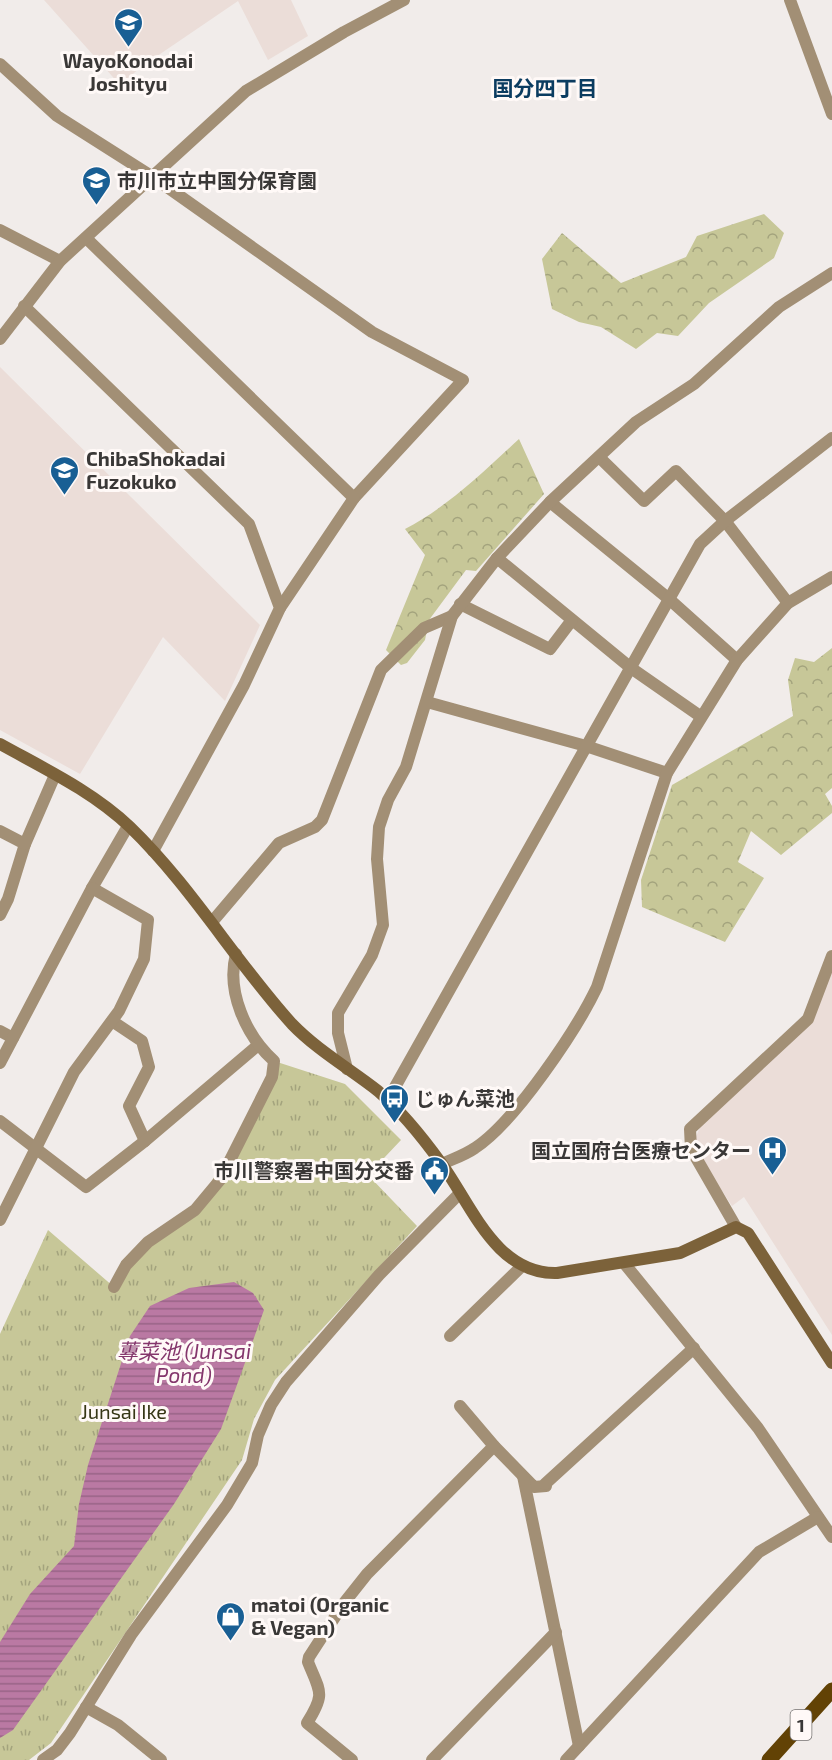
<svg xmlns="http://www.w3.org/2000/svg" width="832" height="1760" font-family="'Exo 2','Noto Sans JP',sans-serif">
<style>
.built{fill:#ebddd8}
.forest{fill:url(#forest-crowns)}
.park{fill:url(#park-tufts)}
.water{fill:url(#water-rules)}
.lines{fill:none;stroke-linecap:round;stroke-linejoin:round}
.street{stroke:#a28f75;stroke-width:12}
.secondary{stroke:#7c623a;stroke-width:12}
.primary{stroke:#624205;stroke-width:15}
.labels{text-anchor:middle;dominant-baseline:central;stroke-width:6;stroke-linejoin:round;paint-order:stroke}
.shield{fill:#fff9f7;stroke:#757271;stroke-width:1.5}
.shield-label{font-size:18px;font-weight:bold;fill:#3a3837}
.poi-label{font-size:20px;font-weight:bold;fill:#3a3837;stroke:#fff9f7;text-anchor:start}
.park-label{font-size:20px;fill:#363615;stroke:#fff9f7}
.neighbourhood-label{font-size:21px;font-weight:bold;fill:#0b3c60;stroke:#fff9f7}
.water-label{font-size:21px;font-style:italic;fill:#84366c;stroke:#fff9f7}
</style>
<defs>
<pattern id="forest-crowns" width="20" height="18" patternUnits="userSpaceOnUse" patternTransform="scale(1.5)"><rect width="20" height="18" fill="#c7c798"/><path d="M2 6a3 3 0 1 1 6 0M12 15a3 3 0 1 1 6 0" fill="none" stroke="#a3a37d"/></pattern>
<pattern id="park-tufts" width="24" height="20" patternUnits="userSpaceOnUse" patternTransform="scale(1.5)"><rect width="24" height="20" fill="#c7c798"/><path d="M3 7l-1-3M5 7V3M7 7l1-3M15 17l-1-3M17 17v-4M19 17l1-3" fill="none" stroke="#a3a37d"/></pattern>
<pattern id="water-rules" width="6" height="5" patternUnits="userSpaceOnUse" patternTransform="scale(1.5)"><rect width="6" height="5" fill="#ba79a3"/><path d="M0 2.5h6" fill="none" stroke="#986486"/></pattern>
</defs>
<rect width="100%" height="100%" fill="#f1ecea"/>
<!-- built -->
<g class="built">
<path d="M44,0H291L308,36L268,60L238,1L141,67L120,85Z"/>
<path d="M0,367L260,625L225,701L163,637L80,774L0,730Z"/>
<path d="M832,970V1335L744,1197L732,1206L697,1153L695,1139L700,1127L812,1021Z"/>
</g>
<!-- forest -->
<g class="forest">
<path d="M764,214L784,233L774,258L709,303L678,336L657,333L636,349L601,327L579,322L552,309L542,259L562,233L621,283L686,257L697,236Z"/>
<path d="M519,439L544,494L476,571L466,570L429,620L425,640L407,663L401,665L386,650L425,555L405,529C449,506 483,472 519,439Z"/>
<path d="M832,648V788L825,794L832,806V813L781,855L751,831L738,862L764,878L725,942L642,907L641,880L672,785L793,716L788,680L795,658L814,662Z"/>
</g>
<!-- park -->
<path class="park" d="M274,1061L345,1084L401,1140L368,1175L417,1226L275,1380L254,1419L242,1460L51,1743L29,1760H0V1334L48,1230L114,1287L126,1265L195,1210L272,1077Z"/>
<!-- water -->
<path class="water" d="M234,1282L253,1293L264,1310L221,1429L174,1504L13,1730L0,1738V1642L30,1594L74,1546L79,1504L88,1465L130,1336L150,1306L189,1288Z"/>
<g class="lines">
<!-- street -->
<g class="street">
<path d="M790,0L832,114"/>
<path d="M0,64L57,116L153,177L372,332L463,380L354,498L280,608"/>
<path d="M0,230L60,261"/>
<path d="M86,238L354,498"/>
<path d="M24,306L249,524L280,608L244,685L153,851"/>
<path d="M0,339L60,261L246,91L344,32L404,0"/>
<path d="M599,457L644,501L676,471L725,521L788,603"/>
<path d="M550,502L669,599L737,660"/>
<path d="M497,558L631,668L700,716"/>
<path d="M460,604L550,649L572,620"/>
<path d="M427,702L586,746L667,773"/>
<path d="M0,831L25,844L8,899L0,915"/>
<path d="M25,844L55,775"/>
<path d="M212,922L279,843L315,827L322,820L381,670L424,628L452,616"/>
<path d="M112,1021L142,1041L149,1067L129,1106L145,1141"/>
<path d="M0,1031L13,1038"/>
<path d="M0,1063L92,888L128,826"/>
<path d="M347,1069L338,1033V1013L372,955L383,925L377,859L379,827L388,800L406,767L452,616L497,558L550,502L636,422L694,384L779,307L832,273"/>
<path d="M395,1087L700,544L725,521L832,438"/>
<path d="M0,1121L86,1187L145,1141L257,1046"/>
<path d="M442,1164C453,1159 465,1155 475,1148C515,1122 577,1029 597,987L667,773L737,660L788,603L832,577"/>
<path d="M0,1220L74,1072L119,1011L144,959L148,920L92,888"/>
<path d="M736,1227L691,1149L690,1129L808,1019L832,956"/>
<path d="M624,1263L758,1428L832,1537"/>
<path d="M114,1287L126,1265L148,1242L195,1210L220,1180L272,1077L274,1061C246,1036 226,991 236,954"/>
<path d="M450,1336L522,1266"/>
<path d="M460,1406L494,1446L534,1487L546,1486"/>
<path d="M523,1476L579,1746"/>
<path d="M545,1484L694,1348"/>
<path d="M86,1707L118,1725L161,1760"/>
<path d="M43,1760L57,1750L70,1733L131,1635L227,1505L252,1463L258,1435L271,1405L286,1382L379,1275L460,1193"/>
<path d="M352,1760L307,1723C326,1693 320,1692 308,1662L309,1657L344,1603L367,1574L494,1446"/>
<path d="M432,1760L556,1632"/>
<path d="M566,1760L759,1552L818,1517"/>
</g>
<!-- secondary -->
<path class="secondary" d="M0,744C45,769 92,791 130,827C191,886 235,961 292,1024C317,1050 350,1069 378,1091C401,1111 423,1138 441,1163C471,1204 496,1275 557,1273L680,1253L736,1227L748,1233L832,1363"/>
<!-- primary -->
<path class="primary" d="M769,1760L832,1690"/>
</g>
<!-- icons -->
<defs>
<symbol id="school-pin" viewBox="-11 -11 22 30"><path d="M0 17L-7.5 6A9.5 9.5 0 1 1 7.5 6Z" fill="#195f94" stroke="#fff9f7"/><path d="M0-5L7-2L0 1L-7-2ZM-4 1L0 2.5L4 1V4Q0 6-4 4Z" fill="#fff"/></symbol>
<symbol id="bus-pin" viewBox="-11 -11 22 30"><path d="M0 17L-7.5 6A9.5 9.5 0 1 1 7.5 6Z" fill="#195f94" stroke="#fff9f7"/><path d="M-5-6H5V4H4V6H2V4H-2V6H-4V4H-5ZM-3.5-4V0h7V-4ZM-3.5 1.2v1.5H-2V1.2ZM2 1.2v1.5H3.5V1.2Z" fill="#fff"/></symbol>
<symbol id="hospital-pin" viewBox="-11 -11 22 30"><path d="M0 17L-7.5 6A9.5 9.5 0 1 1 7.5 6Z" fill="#195f94" stroke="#fff9f7"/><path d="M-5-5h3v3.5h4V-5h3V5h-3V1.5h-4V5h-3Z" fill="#fff"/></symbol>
<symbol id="civic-pin" viewBox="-11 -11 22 30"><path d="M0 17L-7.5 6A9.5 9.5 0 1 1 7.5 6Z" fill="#195f94" stroke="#fff9f7"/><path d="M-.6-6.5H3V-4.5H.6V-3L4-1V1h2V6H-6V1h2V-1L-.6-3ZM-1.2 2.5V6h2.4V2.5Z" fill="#fff"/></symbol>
<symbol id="shop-pin" viewBox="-11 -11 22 30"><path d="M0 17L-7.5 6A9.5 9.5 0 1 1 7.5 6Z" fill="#195f94" stroke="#fff9f7"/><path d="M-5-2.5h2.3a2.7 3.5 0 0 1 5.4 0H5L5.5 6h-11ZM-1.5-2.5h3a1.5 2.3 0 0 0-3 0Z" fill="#fff"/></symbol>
</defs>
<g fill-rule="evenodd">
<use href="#school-pin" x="112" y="6" width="33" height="45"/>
<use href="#school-pin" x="80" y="164" width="33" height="45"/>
<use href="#school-pin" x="48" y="454" width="33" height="45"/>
<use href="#bus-pin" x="378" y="1082" width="33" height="45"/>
<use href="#hospital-pin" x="756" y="1134" width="33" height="45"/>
<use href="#civic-pin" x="418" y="1154" width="33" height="45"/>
<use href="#shop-pin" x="214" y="1600" width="33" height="45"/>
</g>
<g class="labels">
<!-- shield labels -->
<rect class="shield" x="790.5" y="1710" width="21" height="30" rx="4.5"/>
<g class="shield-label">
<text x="801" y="1725">1</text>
</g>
<!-- poi labels -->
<g class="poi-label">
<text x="128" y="60" text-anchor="middle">WayoKonodai<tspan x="128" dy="23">Joshityu</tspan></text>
<text x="117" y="180">市川市立中国分保育園</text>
<text x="86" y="458">ChibaShokadai<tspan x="86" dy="23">Fuzokuko</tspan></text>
<text x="415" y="1098">じゅん菜池</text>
<text x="751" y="1150" text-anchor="end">国立国府台医療センター</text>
<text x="414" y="1170" text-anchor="end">市川警察署中国分交番</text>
<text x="251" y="1604">matoi (Organic<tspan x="251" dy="23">&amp; Vegan)</tspan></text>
</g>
<!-- park labels -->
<g class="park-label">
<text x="124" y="1411">Junsai Ike</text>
</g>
<!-- neighbourhood labels -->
<g class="neighbourhood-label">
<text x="545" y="87">国分四丁目</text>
</g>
<!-- water labels -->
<g class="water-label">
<text x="184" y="1350">蓴菜池 (Junsai<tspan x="184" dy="24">Pond)</tspan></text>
</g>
</g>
</svg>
